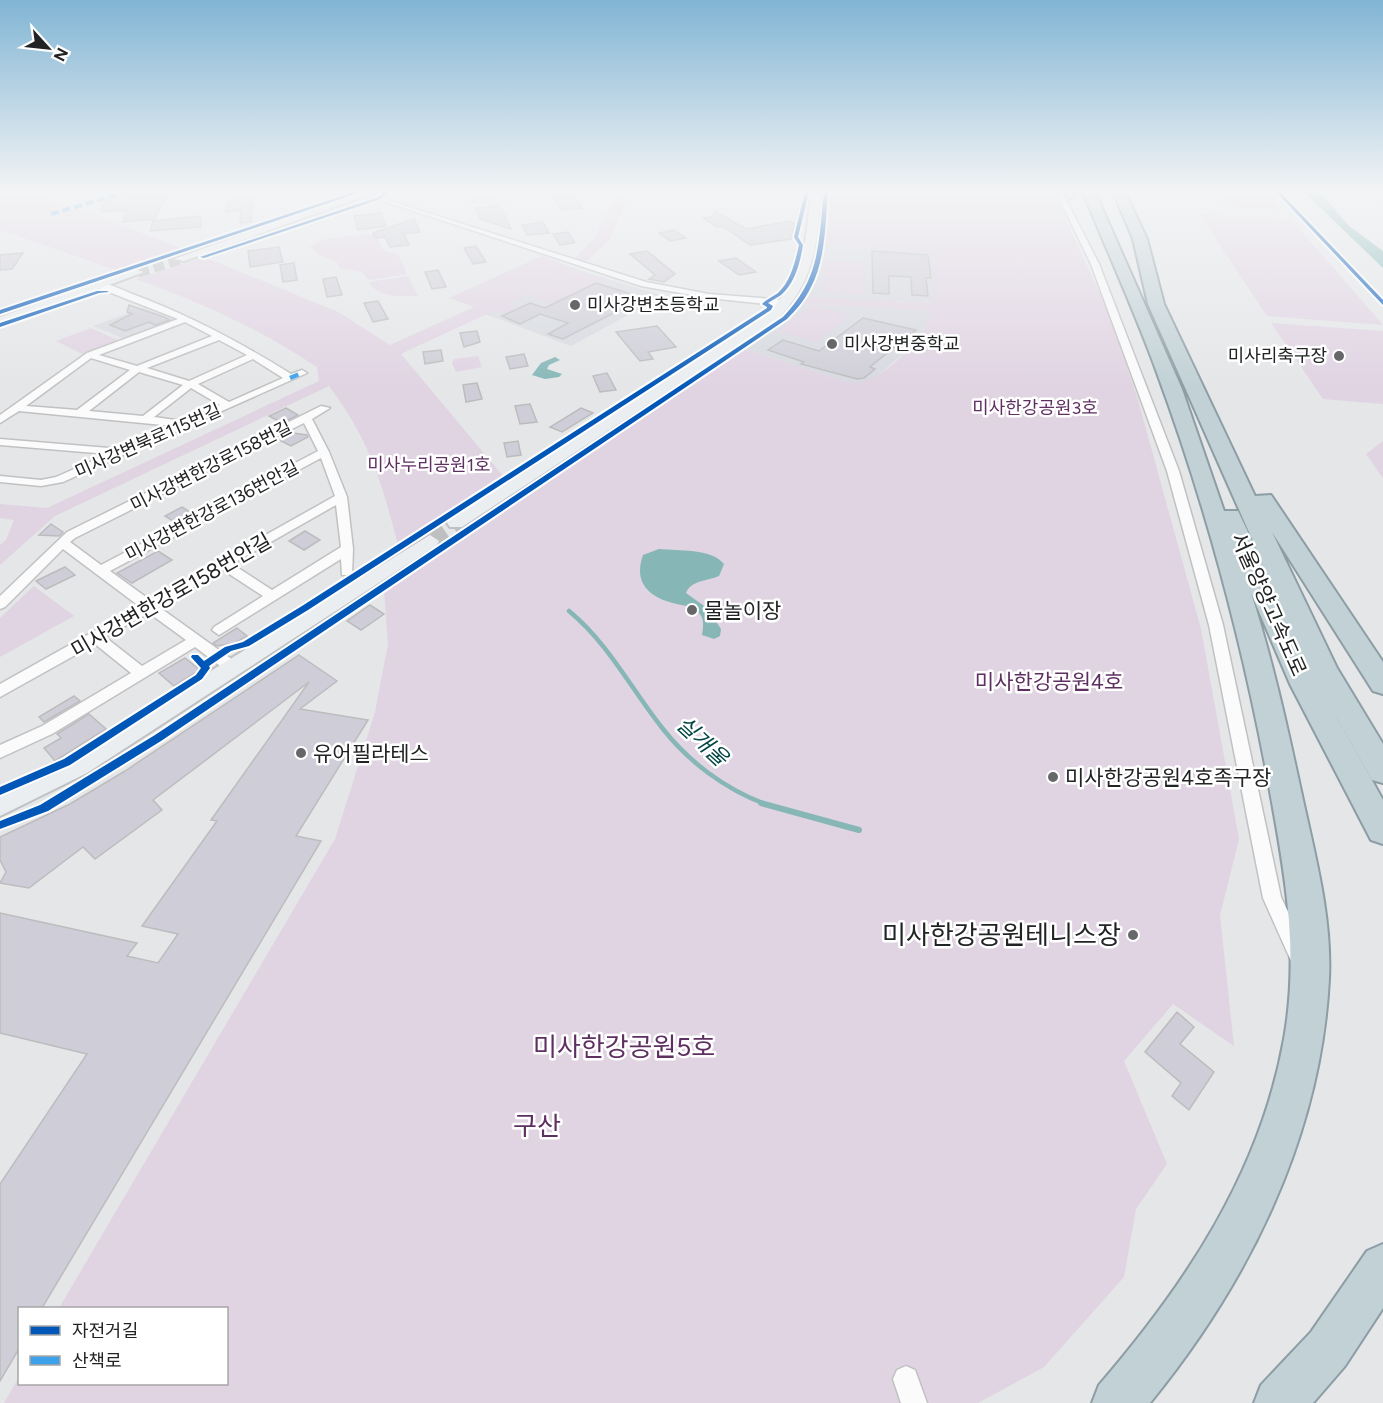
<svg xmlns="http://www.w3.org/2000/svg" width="1383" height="1403" font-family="Figtree,'Noto Sans KR',sans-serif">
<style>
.built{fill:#d6d9df}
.green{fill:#e0d3e2}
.water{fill:#86b6b6}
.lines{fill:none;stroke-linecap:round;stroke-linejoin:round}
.stream-far1{stroke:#86b6b6;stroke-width:4.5}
.stream{stroke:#86b6b6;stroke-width:6}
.building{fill:#cfced8;stroke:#bcbcbe;stroke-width:1.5}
.secondary-tunnel-far1{stroke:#bebfc1;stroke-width:11;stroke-dasharray:11 5;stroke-linecap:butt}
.secondary-tunnel{stroke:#bebfc1;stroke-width:18;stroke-dasharray:18 9;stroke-linecap:butt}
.street-casing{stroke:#c0c1c2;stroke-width:3}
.secondary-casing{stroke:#c0c1c2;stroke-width:4}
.highway-casing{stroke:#8c9da4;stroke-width:4}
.street{fill:#fbfbfc;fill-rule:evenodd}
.secondary{fill:#eaeef0;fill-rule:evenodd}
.highway{fill:#c1d1d6;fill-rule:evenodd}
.quiet-far1{stroke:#3ea2eb;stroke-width:4;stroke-dasharray:8 4;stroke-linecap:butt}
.quiet{stroke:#3ea2eb;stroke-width:4.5;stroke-dasharray:9 4.5;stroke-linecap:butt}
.cycleway-casing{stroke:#fff;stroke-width:4}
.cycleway{fill:#0057b8;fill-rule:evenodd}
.poi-dot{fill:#666769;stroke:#fff;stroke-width:2}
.labels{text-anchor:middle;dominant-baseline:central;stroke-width:5;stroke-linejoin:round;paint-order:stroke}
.far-poi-label{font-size:18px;fill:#222324;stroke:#fff;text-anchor:start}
.far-park-label{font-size:18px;fill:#5e2f61;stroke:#fff}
.far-street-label{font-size:18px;fill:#222324;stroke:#fff}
.street-label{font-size:21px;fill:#222324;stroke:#fff}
.poi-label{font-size:21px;fill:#222324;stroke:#fff;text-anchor:start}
.park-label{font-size:21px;fill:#5e2f61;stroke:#fff}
.water-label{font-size:22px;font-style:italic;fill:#044646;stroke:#fff}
.near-poi-label{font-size:26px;fill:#222324;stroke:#fff;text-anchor:end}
.near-park-label{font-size:26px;fill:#5e2f61;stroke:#fff}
</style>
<rect width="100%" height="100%" fill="#e5e6e8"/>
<!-- built -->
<g class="built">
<path d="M822,244L929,252L933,255L936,291L934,303L807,297L818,278Z"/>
<path d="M579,270L663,296L571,346L485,314Z"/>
<path d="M802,304L931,311L927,323L909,349L872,380L863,384L851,383L744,349L781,323Z"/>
<path d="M142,308L176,320L125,339L93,326Z"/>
</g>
<!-- green -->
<g class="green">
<path d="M0,192H21L76,208L181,248L343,194L349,196L122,272L0,230Z"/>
<path d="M475,192H507L511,198L473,203L470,199Z"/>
<path d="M617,192H631L610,239L587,261L575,258L595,238Z"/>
<path d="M828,192H1053L1110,315L1138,400L1201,629L1239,839L1220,915L1234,1046L1173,1004L1124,1061L1167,1164L1136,1209L1124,1277L1044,1367L978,1403H4L19,1377L20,1384H226V1308H59L335,839L375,712L388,644L384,590L744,349L851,383C881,385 924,339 931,311L802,304L807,297L933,303L935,298L933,255L929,252L822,244Z"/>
<path d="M1216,192H1265L1281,210L1228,207Z"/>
<path d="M1199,214L1291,219L1383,325L1267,316Z"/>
<path d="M365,234L376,235L384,251L399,255L407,274L369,280L362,272L340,268L336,261L319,255L310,247L322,240Z"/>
<path d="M542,256L579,270L509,303L519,307L506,313L496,310L506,305L401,354L503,476L398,545C381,480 370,441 329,386L55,516L0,565V545L6,540L14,520L0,518V504L47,508L319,381L317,367C256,327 204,304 136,279L204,257L338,312L390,345L474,307L449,298Z"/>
<path d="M825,261L865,263V295L823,292Z"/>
<path d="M578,271L590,275L585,278L593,276L601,279L554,304L528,295Z"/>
<path d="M408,276L418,296C403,297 376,297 369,282Z"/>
<path d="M813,305L851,315L816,342L777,331Z"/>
<path d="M1271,323L1383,331V404L1323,399Z"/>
<path d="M91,328L120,341L84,355L56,341Z"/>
<path d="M478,356L482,367L456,372L452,363L454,359Z"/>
<path d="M1383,441V478L1366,454Z"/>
<path d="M34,586L74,616L0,657V618Z"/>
</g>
<!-- water -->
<g class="water">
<path d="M1304,192H1320L1349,226L1383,251V268Z"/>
<path d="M555,357L560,360L549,365L547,369L562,374L559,377L545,379L532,375L541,363Z"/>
<path d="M659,549C678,551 711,548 724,564L719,576C708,581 691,580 686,593L707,608L721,629L720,636L714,639L702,635C703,628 705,619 699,613C693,606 685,606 677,604C649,598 633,583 643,555Z"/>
</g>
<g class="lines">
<!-- stream-far1 -->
<path class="stream-far1" d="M569,611C609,644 631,689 663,729C689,762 725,789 765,804"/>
<!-- stream -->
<path class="stream" d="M761,803L859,830"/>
</g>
<!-- building -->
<g class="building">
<path d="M109,192H168L155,219L123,222L127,210L101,212Z"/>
<path d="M572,192L582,208L561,210L552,194Z"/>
<path d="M253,198L251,222L240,223L241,210L226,212L227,201Z"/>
<path d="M500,206L511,229L480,219L476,208Z"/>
<path d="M715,211L746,229L790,221L795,224L791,239L750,245L722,226L717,227L703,218L712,217Z"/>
<path d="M381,213L386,226L358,230L354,216Z"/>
<path d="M200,216L201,227L150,231L153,221Z"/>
<path d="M414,219L420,232L404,234L409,245L390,247L385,237L375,238L373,233Z"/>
<path d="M543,222L549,233L527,235L522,225Z"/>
<path d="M674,230L686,238L670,241L659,233Z"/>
<path d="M568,232L575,243L560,245L553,234Z"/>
<path d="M476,246L486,262L473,264L464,248Z"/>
<path d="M279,247L283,262L250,267L248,251Z"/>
<path d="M647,251L675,274L664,282L649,279L655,275L630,254Z"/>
<path d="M872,251L928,255L931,278H926L928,296L912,295L911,277L889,276V294L873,293Z"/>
<path d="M23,253L12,269L0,270V255Z"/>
<path d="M736,258L756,272L739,275L719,261Z"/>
<path d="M294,263L297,280L283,282L280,265Z"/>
<path d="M438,270L446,287L432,289L425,272Z"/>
<path d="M336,277L342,295L327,297L323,279Z"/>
<path d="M596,283L628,293L637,301L563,339L548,334L568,323L540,314L520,324L502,316L530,303L545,308Z"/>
<path d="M378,301L388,319L373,322L364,303Z"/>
<path d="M129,305L164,317L170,320L155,325L149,322L125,331L110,325L132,314L127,312Z"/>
<path d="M863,318L916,330L908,336L925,341L897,345L870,367L875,369L864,378L857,379L801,364L804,362L768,350L783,340L819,351Z"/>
<path d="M657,326L676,347L648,352L653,359L640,361L616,332Z"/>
<path d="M477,331L480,342L464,347L460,333Z"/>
<path d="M441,350L443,361L425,364L423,352Z"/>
<path d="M524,354L528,366L510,369L506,357Z"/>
<path d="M607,373L616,390L600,392L593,376Z"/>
<path d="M477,383L482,399L466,402L463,385Z"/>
<path d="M530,404L537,422L520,424L515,406Z"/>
<path d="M286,408L298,415L282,423L269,416Z"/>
<path d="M581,408L593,413L562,432L550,427Z"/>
<path d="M293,433L307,435L308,437L291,446L279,440Z"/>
<path d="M518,441L521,455L507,457L504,443Z"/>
<path d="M182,507L193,514L176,523L165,516Z"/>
<path d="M51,524L63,532L59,536L39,535Z"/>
<path d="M305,531L320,540L304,550L289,541Z"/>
<path d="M158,551L172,560L132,583L117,573Z"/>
<path d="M65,567L75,575L46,589L36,581Z"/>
<path d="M370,605L384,614L361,630L347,621Z"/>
<path d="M237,628L247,636L235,643L217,646L213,643Z"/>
<path d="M299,655L337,681L300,709L368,720L296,836L321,841L42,1308H20V1347L0,1381V1184L87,1054L0,1033V913L137,943L127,956L158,963L178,934L142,926L217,821L211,820L309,682L153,800L162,810L95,859L83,847L29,888L0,883L6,872L0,860V837L70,804L125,771Z"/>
<path d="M185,658L200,670L174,686L159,673Z"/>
<path d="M74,696L80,701L44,722L39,717Z"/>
<path d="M89,714L106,729L55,761L44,748L61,738L57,734Z"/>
<path d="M1177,1012L1194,1027L1180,1044L1214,1072L1189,1110L1172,1096L1181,1083L1145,1052Z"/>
</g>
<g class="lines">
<!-- secondary-tunnel-far1 -->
<path class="secondary-tunnel-far1" d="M138,272L180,259"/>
<!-- secondary-tunnel -->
<path class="secondary-tunnel" d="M430,541L456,523"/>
<defs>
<g id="street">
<path d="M1056,192H1062L1099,264L1179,471L1223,625L1281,897L1309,956L1306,963L1299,965L1292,963L1263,898L1209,625L1167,471L1091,264Z"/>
<path d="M365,193L646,282L709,294L786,300L790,303L786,306L709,298L641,286L365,195Z"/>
<path d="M96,283C108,282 124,291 135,295C191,316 241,343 291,374L302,370L307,373L63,482L41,486L0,482V476L41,480L56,477L108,454L0,445V439L121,449L173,426L19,411L0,423V415L87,353L178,319L96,287ZM185,322L212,336L137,366L99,355ZM219,340L247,355L189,381L147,368ZM91,358L130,370L77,410L26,406ZM253,359L283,378L229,402L198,384ZM139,372L183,385L143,416L89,411ZM191,388L220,405L183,421L154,417Z"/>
<path d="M321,406L330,408L312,419L329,452L347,497L353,549L352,575H342L341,559L219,635L212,630L214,627L263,596L223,570L159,607L237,663L239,667L237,671H227L195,647L52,734L0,758V745L42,726L131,673L95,644L0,697V684L139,606L63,549L5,607L0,609V596L67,532ZM304,423L318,451L101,565L70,542L75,538ZM321,458L335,496L150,600L110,571ZM336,505L341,547L272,590L232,564ZM149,613L186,640L142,666L105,637Z"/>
<path d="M906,1366L915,1370L927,1403H901L893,1379L897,1370Z"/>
</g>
<g id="secondary">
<path d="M361,192H376L184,261L174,259Z"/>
<path d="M811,192H821C817,245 816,277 779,318L462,527H450L447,523L450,519L769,312C805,274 806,242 811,192Z"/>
<path d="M134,269L144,272L0,325V317Z"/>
<path d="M430,535L439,541L437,545L87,773L0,816V793L69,759Z"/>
</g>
<g id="highway">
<path d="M1061,192H1073L1075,195L1069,199Z"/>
<path d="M1083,192H1095L1182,389L1224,511H1238L1264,566L1148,304L1133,239L1113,192H1125L1147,239L1164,304L1255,496L1271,495L1383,662V694L1373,691L1272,532L1337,668L1383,744V783L1372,780L1317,682L1383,800V844L1371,840L1290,684L1251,593C1273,661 1288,730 1303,800C1316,859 1332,919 1329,979C1321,1137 1248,1283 1150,1403H1092L1099,1385C1186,1284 1260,1173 1284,1039C1299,956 1286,879 1271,797C1245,652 1207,508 1156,370C1134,310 1107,251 1083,192Z"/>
<path d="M1383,1244V1308L1345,1366L1313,1403H1254L1261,1385L1311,1332L1367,1251Z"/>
</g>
</defs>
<!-- street casing -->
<use href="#street" class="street-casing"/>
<!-- secondary casing -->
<use href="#secondary" class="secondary-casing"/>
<!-- highway casing -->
<use href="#highway" class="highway-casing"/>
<!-- street -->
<use href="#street" class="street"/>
<!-- secondary -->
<use href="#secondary" class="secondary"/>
<!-- highway -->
<use href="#highway" class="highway"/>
<!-- quiet-far1 -->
<path class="quiet-far1" d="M51,214L127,192"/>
<!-- quiet -->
<path class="quiet" d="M290,378L302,373"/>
<defs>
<g id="cycleway">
<path d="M354,192H361L0,314V310Z"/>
<path d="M381,192H386L388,194L378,200L204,258L200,257L376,198L383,194Z"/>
<path d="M805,192H809L798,237L803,245C800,263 795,283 781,295C777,298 772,300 768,303L773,306L771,310L308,610L249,646L231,651L209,666L210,668L202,679L70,765L0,795V787L64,759L196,675L201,668L191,657L192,655H198L204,661L225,647L243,642L302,606L767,308V307L762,304C767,299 772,297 778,293C791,281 795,262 799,245L794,237Z"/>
<path d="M824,192H828C825,224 826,260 810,289C804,301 796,310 787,319L161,741L48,811L0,829V821L40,805L155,735L783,317C821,277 818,244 824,192Z"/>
<path d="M1276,192H1280L1383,300V305Z"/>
<path d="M97,291H107L109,292L99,293L0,327V323Z"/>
</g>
</defs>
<!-- cycleway casing -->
<use href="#cycleway" class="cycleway-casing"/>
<!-- cycleway -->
<use href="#cycleway" class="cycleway"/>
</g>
<!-- sky -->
<linearGradient id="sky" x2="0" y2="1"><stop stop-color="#81b5d4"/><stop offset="0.49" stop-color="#f3f4f5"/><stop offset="1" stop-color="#f3f4f5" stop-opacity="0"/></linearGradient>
<rect width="1383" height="389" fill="url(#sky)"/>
<!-- markers -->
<g class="poi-dot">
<circle cx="575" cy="305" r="6"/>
<circle cx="832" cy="344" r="6"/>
<circle cx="1339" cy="356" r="6"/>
<circle cx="692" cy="610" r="6"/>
<circle cx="301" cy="753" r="6"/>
<circle cx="1053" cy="777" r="6"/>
<circle cx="1133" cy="935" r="6"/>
</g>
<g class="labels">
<!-- far-poi labels -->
<g class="far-poi-label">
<text x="587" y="305">미사강변초등학교</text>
<text x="844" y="344">미사강변중학교</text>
<text x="1327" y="356" text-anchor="end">미사리축구장</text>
</g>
<!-- far-park labels -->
<g class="far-park-label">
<text x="1035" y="408">미사한강공원3호</text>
<text x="429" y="465">미사누리공원1호</text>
</g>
<!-- far-street labels -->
<g class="far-street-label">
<text transform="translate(148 441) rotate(-24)">미사강변북로115번길</text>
<text transform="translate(211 466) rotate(-27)">미사강변한강로158번길</text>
<text transform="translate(212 511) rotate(-28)">미사강변한강로136번안길</text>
</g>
<!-- street labels -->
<g class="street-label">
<text transform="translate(171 595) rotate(-30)">미사강변한강로158번안길</text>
<text transform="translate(1269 604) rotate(66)">서울양양고속도로</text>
</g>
<!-- poi labels -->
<g class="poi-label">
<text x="704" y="610">물놀이장</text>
<text x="313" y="753">유어필라테스</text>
<text x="1065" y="777">미사한강공원4호족구장</text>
</g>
<!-- park labels -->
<g class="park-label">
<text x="1049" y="681">미사한강공원4호</text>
</g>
<!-- water labels -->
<g class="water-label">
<text transform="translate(702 741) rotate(43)">실개울</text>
</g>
<!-- near-poi labels -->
<g class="near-poi-label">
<text x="1121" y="935">미사한강공원테니스장</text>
</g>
<!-- near-park labels -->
<g class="near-park-label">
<text x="624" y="1047">미사한강공원5호</text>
<text x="537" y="1126">구산</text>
</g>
</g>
<!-- legend -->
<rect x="18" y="1307" width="210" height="78" fill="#ffffff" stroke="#a7a7a7" stroke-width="1.5"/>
<rect x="30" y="1326" width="30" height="9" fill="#0057b8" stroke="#a7a7a7" stroke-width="1.5"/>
<text x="72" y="1337" font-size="18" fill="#222324">자전거길</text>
<rect x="30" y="1356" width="30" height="9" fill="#3ea2eb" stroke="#a7a7a7" stroke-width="1.5"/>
<text x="72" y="1367" font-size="18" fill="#222324">산책로</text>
<!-- north arrow -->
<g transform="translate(48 48) rotate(117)" stroke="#ffffff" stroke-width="4.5" paint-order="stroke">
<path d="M0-4.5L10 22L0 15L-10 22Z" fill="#222324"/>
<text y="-9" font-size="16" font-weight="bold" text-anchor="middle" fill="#222324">N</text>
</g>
</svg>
